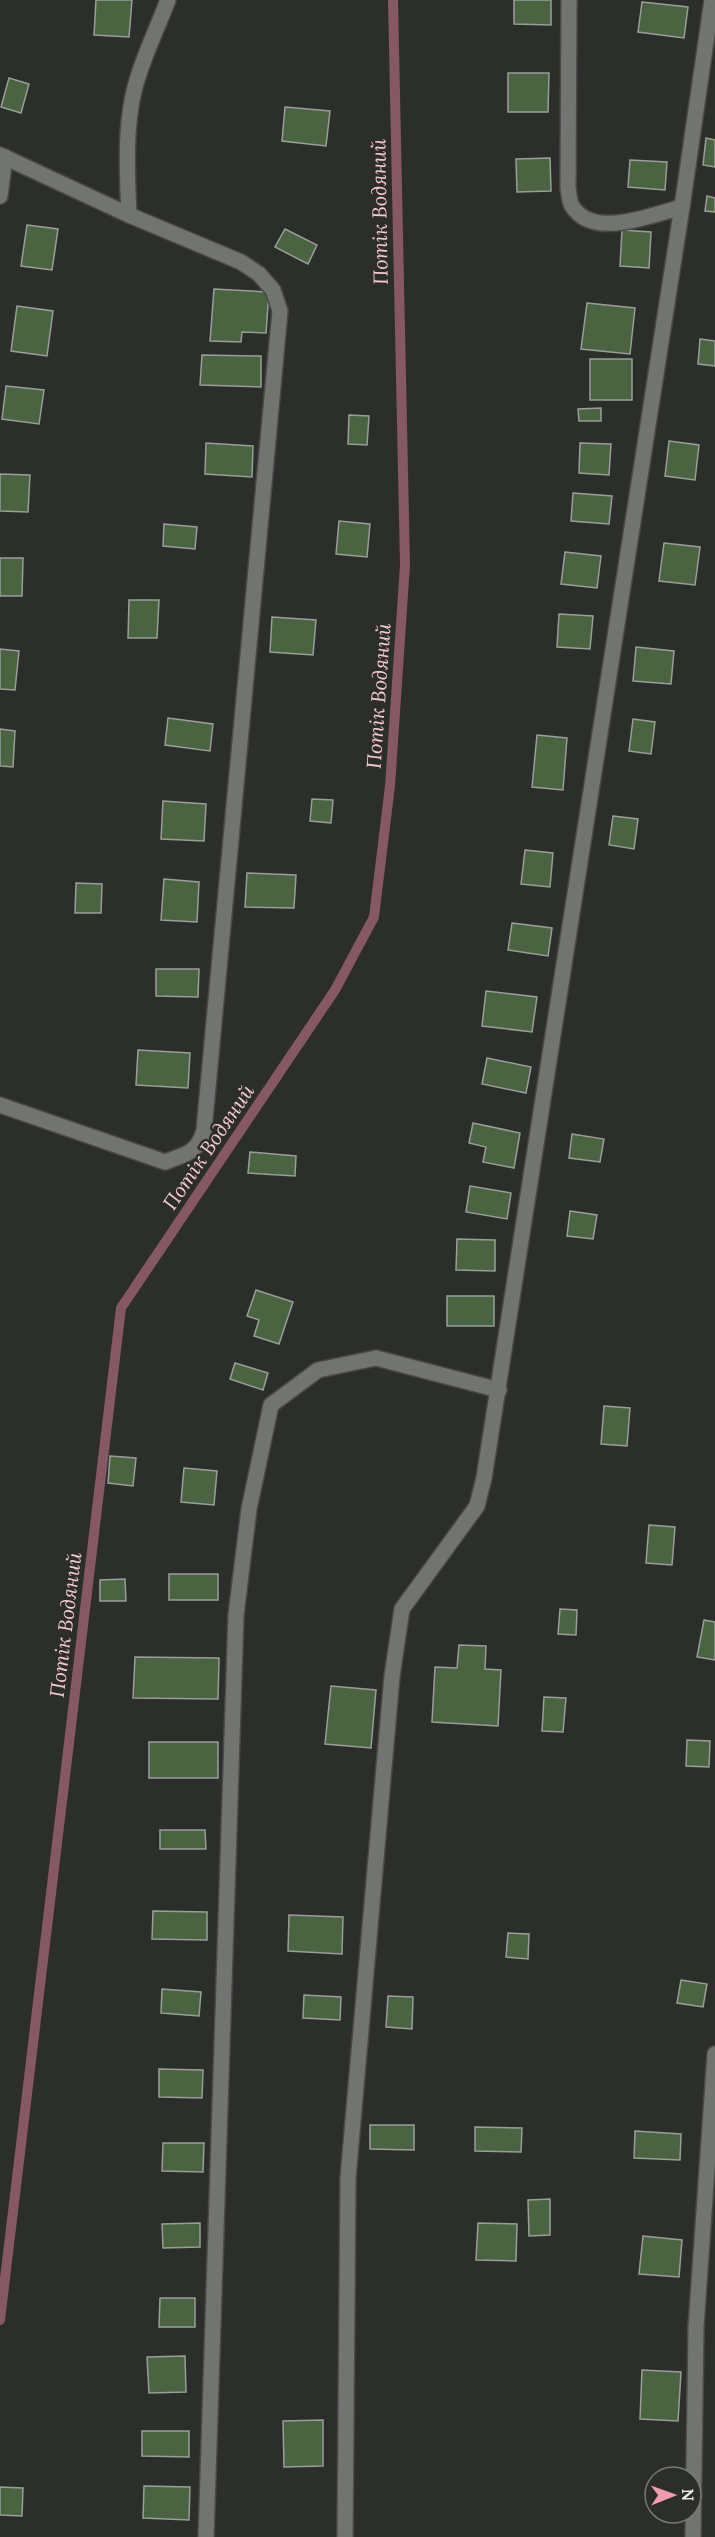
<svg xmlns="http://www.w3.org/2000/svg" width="715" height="2537" font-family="Lora,serif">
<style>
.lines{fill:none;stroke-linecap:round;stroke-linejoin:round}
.stream{stroke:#865863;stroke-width:10}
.building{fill:#4a6441;stroke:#9a9d99;stroke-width:1.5}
.minor-casing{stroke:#484947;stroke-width:18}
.minor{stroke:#717470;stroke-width:15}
.labels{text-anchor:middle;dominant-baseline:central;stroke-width:5;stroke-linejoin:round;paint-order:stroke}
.water-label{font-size:20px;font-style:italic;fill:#f7c8d2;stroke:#2b2e2a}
</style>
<rect width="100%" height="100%" fill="#2b2e2a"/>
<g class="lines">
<!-- stream -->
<path class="stream" d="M0,2320L121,1308L335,990L374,917L390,786L405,565L393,0"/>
</g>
<!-- building -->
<g class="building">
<path d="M96,0H132L129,37L94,35Z"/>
<path d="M514,0H551V25L514,24Z"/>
<path d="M642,2L688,7L684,38L638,32Z"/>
<path d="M508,73H549L548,112H508Z"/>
<path d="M9,78L29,84L21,113L1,107Z"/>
<path d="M285,107L330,111L326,146L282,141Z"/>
<path d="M706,138L715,140V167L703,165Z"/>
<path d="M550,158L551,191L517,192L516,159Z"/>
<path d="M630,160L667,162L665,190L628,187Z"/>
<path d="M707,196L715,198V212L705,211Z"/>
<path d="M27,225L58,229L52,270L21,266Z"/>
<path d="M285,229L317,245L308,264L275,247Z"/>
<path d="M622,230L651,232L649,268L620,266Z"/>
<path d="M214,289L269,292L266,333L242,332L241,342L210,341Z"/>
<path d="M587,303L635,308L630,354L581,349Z"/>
<path d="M17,306L53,311L47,356L11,351Z"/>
<path d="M700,339L715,341V366L698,364Z"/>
<path d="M202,355L261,356V387L200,385Z"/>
<rect x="590" y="359" width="42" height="41"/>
<path d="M6,386L44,390L39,424L2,419Z"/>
<path d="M601,408V421H579L578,409Z"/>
<path d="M349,415L369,416L367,445L348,444Z"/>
<path d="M669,441L699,445L695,480L665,476Z"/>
<path d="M206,443L253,446L252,477L205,474Z"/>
<path d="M580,443L611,444L609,475L579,473Z"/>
<path d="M0,474L30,475L28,512L0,511Z"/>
<path d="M573,493L612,496L609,524L571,521Z"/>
<path d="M339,521L370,524L367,557L336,554Z"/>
<path d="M164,524L197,527L195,549L163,546Z"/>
<path d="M664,543L700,547L695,585L659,581Z"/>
<path d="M565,552L601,556L597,588L561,584Z"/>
<path d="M0,558H23L22,596H0Z"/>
<path d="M129,600H159L157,638H128Z"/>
<path d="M559,614L593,616L590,649L557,647Z"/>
<path d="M272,617L316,620L313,655L270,652Z"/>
<path d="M636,647L674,651L671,684L633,681Z"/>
<path d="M0,649L19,651L15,690L0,689Z"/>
<path d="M168,718L213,724L210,751L165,745Z"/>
<path d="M633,719L655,722L651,754L629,751Z"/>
<path d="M0,729L15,731L13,767L0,766Z"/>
<path d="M537,735L567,738L563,790L532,787Z"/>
<path d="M312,799L333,800L331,823L310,821Z"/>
<path d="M163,801L206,804L204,841L161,839Z"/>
<path d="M613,816L638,819L634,849L609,845Z"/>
<path d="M525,850L553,853L550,887L521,884Z"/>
<path d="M247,873L296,875L294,908L245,907Z"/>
<path d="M164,879L199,882L197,922L161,920Z"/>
<path d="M76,883L102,884L101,913H75Z"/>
<path d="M512,923L552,928L548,956L508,950Z"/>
<path d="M156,969H199L198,997L156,996Z"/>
<path d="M486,991L537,997L532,1032L482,1026Z"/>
<path d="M138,1050L190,1053L188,1088L136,1085Z"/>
<path d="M487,1058L531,1067L526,1093L482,1084Z"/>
<path d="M473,1123L520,1133L514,1168L483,1162L486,1147L469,1143Z"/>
<path d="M572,1134L604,1139L600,1162L569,1158Z"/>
<path d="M250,1152L296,1156L295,1176L248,1173Z"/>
<path d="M470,1186L511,1193L507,1219L466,1212Z"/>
<path d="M570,1211L597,1215L593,1239L567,1236Z"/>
<path d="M457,1239L495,1240V1271L456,1270Z"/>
<path d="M256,1290L293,1302L279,1344L254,1336L259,1320L247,1316Z"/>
<rect x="447" y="1296" width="47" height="30"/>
<path d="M235,1363L268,1373L263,1390L230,1379Z"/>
<path d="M604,1406L630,1408L627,1446L601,1444Z"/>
<path d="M110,1456L136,1458L133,1486L108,1483Z"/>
<path d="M184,1468L217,1471L214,1505L181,1502Z"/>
<path d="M649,1525L675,1527L672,1565L646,1563Z"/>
<rect x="169" y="1574" width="49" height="26"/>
<path d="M125,1579L126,1601H100V1580Z"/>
<path d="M560,1609L577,1610L576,1635L558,1634Z"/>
<path d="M704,1620L715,1622V1660L697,1657Z"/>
<path d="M459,1645L486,1646L485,1669L501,1670L498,1726L432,1722L435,1667L457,1668Z"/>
<path d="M135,1657L219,1658L218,1699L133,1698Z"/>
<path d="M331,1686L376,1690L371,1748L325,1744Z"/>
<path d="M544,1697L566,1698L563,1732L542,1731Z"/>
<path d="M687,1740L710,1741L709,1767L686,1766Z"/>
<rect x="149" y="1742" width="69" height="36"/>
<path d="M160,1830H205L206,1849H160Z"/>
<path d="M153,1911L207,1912V1940L152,1939Z"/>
<path d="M289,1915L343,1917L342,1954L288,1951Z"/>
<path d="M508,1933L529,1934L528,1959L506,1957Z"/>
<path d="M681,1980L707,1984L703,2007L677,2003Z"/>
<path d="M162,1989L201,1992L199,2016L161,2013Z"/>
<path d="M304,1995L341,1997L340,2020L303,2018Z"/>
<path d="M388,1996L413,1997L412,2029L386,2027Z"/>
<path d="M159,2069L203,2070L202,2098L159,2097Z"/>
<path d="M370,2125H414V2150L370,2149Z"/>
<path d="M475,2127L522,2128L521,2152L475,2151Z"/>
<path d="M635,2131L681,2134L680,2160L634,2158Z"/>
<path d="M163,2143H204L203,2172L162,2171Z"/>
<path d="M550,2199V2235L529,2236L528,2200Z"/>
<path d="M200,2223V2247L163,2248L162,2224Z"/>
<path d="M478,2223L517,2224L516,2261L476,2260Z"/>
<path d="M643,2236L682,2240L679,2277L639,2274Z"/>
<path d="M160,2298H195V2327H159Z"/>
<path d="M185,2356L186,2392L149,2393L147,2357Z"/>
<path d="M642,2370L681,2372L678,2421L640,2419Z"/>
<path d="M323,2420V2466L284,2467L283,2421Z"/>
<path d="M142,2431H189V2457L142,2456Z"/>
<path d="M144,2486L190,2487L189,2520L143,2518Z"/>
<path d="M0,2487L23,2488L22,2516L0,2515Z"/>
</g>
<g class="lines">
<defs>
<g id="minor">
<path d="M569,0L568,188C569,193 569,201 572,206C593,240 651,215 682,207"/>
<path d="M0,155L129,215L241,262L259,274L273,290L280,311L204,1130C198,1153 186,1154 165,1162L0,1105"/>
<path d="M0,196L5,157"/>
<path d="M129,215C127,172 124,119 138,77C146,51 158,26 168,0"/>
<path d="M206,2537L236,1615L249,1509L271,1405L318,1370L376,1358L499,1390"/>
<path d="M345,2537L348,2178L392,1676L402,1609L477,1506L484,1478L682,207L712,0"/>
<path d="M693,2537L696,2327L715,2054"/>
</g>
</defs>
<!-- minor casing -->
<use href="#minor" class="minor-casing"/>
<!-- minor -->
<use href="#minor" class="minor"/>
</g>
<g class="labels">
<!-- water labels -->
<g class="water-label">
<text transform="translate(379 212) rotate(-91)">Потік Водяний</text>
<text transform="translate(378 696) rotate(-86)">Потік Водяний</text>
<text transform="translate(208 1147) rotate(-56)">Потік Водяний</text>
<text transform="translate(65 1625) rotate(-83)">Потік Водяний</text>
</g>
</g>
<!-- north arrow -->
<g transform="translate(673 2495) rotate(89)"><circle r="28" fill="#2b2e2a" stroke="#787a77" stroke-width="1.5"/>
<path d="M0-4.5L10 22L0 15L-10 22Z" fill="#f29aaf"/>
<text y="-9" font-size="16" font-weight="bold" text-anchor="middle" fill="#ebecea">N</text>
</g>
</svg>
